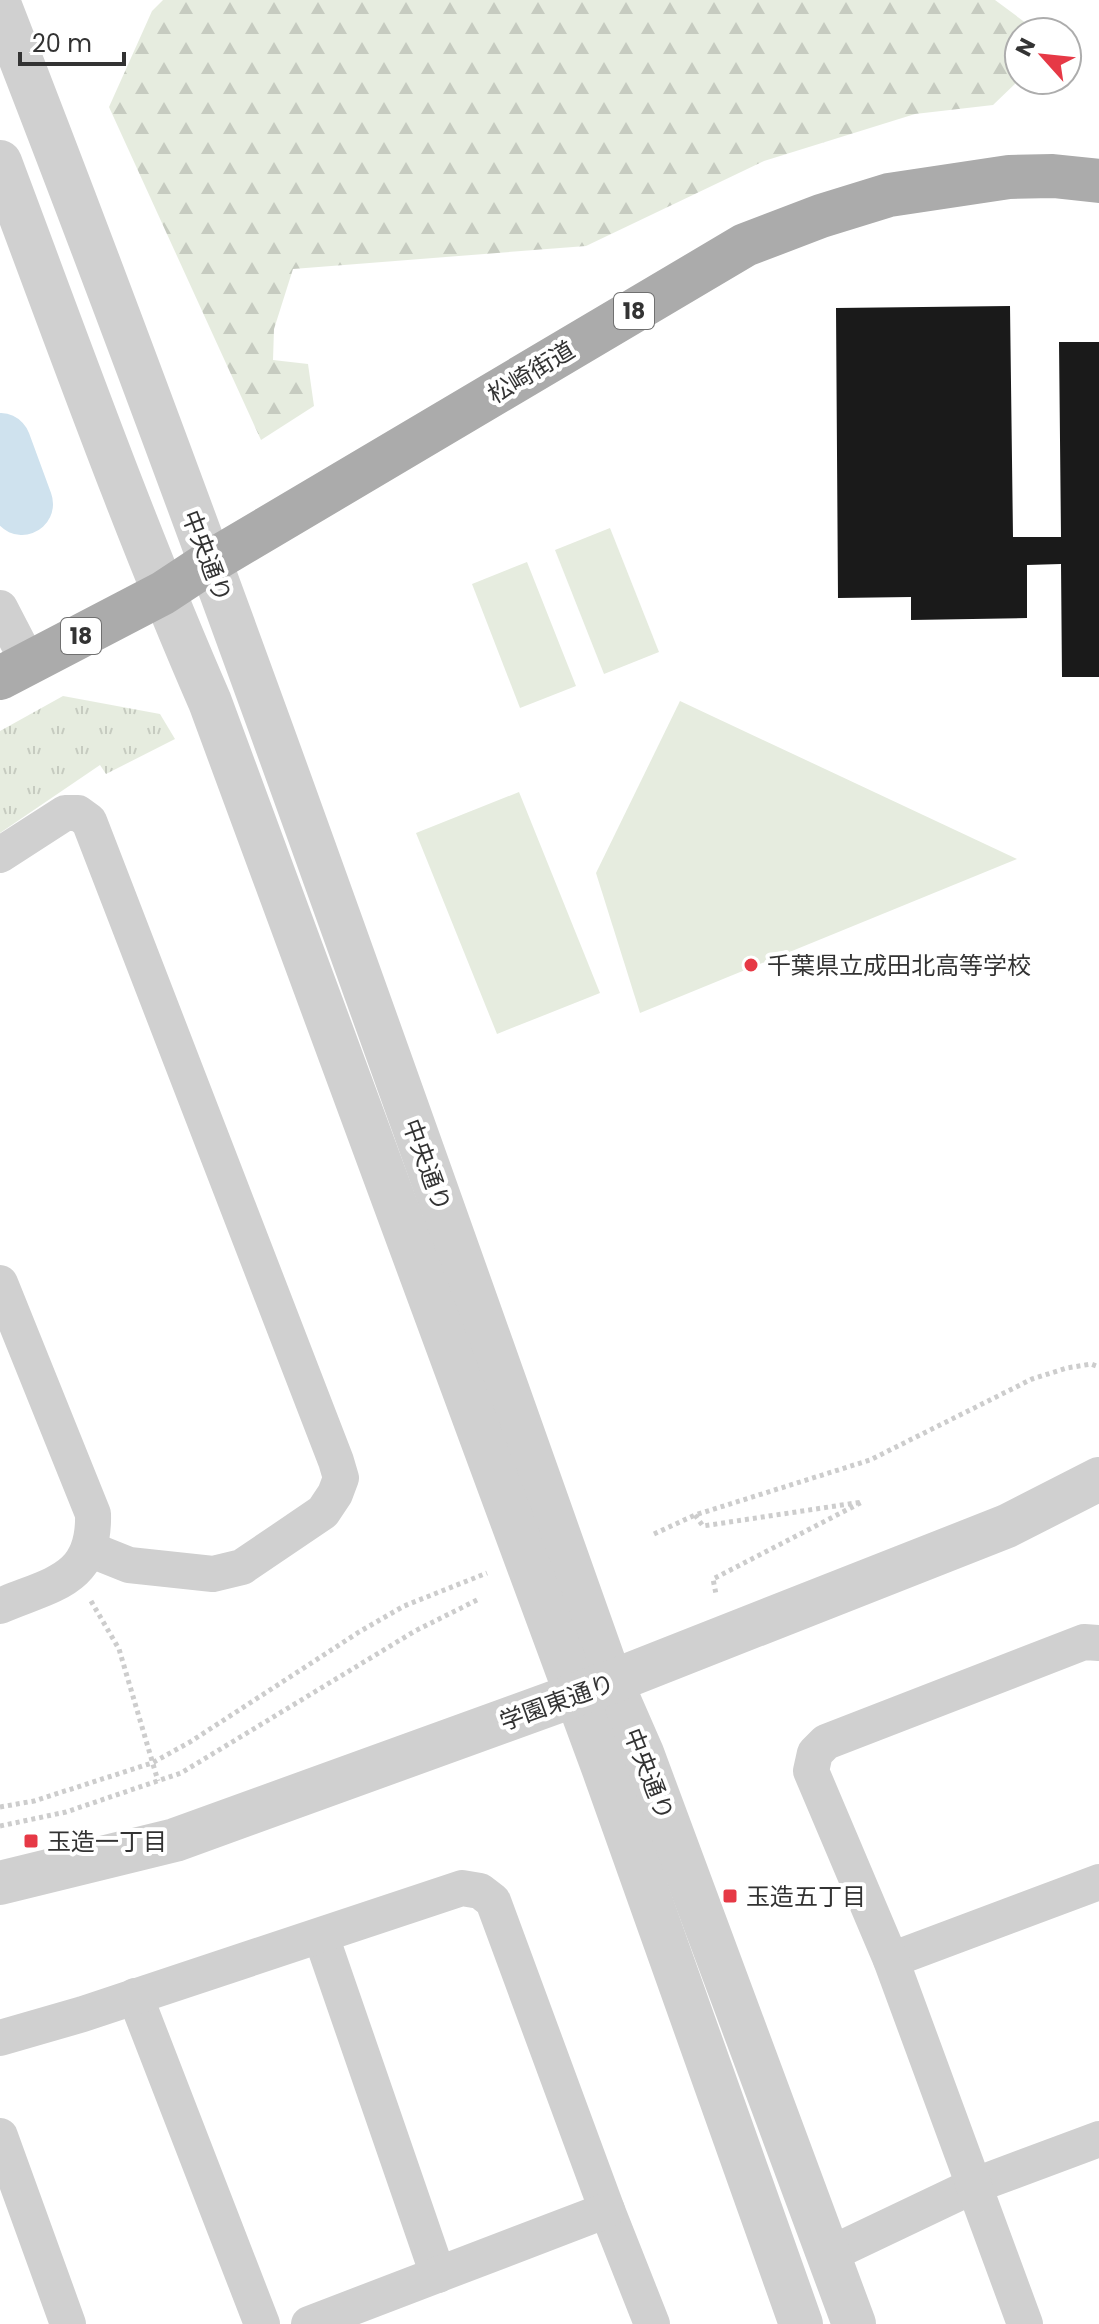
<svg xmlns="http://www.w3.org/2000/svg" width="1099" height="2324" font-family="Poppins,'Noto Sans JP',sans-serif">
<style>
.grass{fill:url(#grass-tufts)}
.forest{fill:url(#forest-firs)}
.pitch{fill:#e6ecdf}
.lines{fill:none;stroke-linecap:round;stroke-linejoin:round}
.river{stroke:#cfe2ee;stroke-width:62}
.building{fill:#1a1a1a}
.path{stroke:#cdcdcd;stroke-width:5;stroke-dasharray:4 4;stroke-linecap:butt}
.minor{stroke:#d0d0d0;stroke-width:36}
.tertiary{stroke:#d0d0d0;stroke-width:44}
.primary{stroke:#ababab;stroke-width:44}
.poi-dot{fill:#e63946;stroke:#fff;stroke-width:3}
.labels{text-anchor:middle;dominant-baseline:central;stroke-width:8;stroke-linejoin:round;paint-order:stroke}
.shield{fill:#fff;stroke:#707070;stroke-width:2}
.shield-label{font-size:22px;font-weight:bold;fill:#333}
.street-label{font-size:24px;fill:#333;stroke:#fff}
.poi-label{font-size:24px;fill:#333;stroke:#fff;text-anchor:start}
</style>
<defs>
<pattern id="grass-tufts" width="24" height="20" patternUnits="userSpaceOnUse" patternTransform="scale(2)"><rect width="24" height="20" fill="#e6ecdf"/><path d="M3 7l-1-3M5 7V3M7 7l1-3M15 17l-1-3M17 17v-4M19 17l1-3" fill="none" stroke="#c6cbc0"/></pattern>
<pattern id="forest-firs" width="22" height="20" patternUnits="userSpaceOnUse" patternTransform="scale(2)"><rect width="22" height="20" fill="#e6ecdf"/><path d="M5 1l3.5 6h-7zM16 11l3.5 6h-7z" fill="#c6cbc0"/></pattern>
</defs>
<rect width="100%" height="100%" fill="#fff"/>
<!-- grass -->
<path class="grass" d="M63,696L160,714L175,739L106,774L100,765L0,833V731Z"/>
<!-- forest -->
<path class="forest" d="M163,0H995L1038,32H1019V80L993,105L915,114L764,161L586,246L293,269L274,329L273,360L308,364L314,406L261,440L109,107L152,11Z"/>
<!-- pitch -->
<g class="pitch">
<path d="M610,528L659,652L604,674L555,550Z"/>
<path d="M527,562L576,686L520,708L472,584Z"/>
<path d="M680,701L1017,859L640,1013L596,873Z"/>
<path d="M519,792L600,993L497,1034L416,833Z"/>
</g>
<g class="lines">
<!-- river -->
<path class="river" d="M0,444L22,504"/>
</g>
<!-- building -->
<path class="building" d="M1010,306L1013,537H1061L1059,342H1099V677H1062L1061,564L1027,565V618L911,620V597L838,598L836,308Z"/>
<g class="lines">
<!-- path -->
<g class="path">
<path d="M695,1515L703,1526L862,1502L713,1579L716,1594"/>
<path d="M654,1534L695,1515L870,1460L1032,1379L1067,1368L1091,1364L1099,1367"/>
<path d="M91,1601L119,1649L158,1781"/>
<path d="M0,1807L34,1801L152,1763L190,1742L359,1632L404,1606L487,1573"/>
<path d="M0,1826L66,1812L181,1773L415,1631L479,1599"/>
</g>
<!-- minor -->
<g class="minor">
<path d="M0,608L29,664"/>
<path d="M0,855L65,813H78L89,821L336,1461L341,1478L335,1494L323,1512L242,1567L213,1574L129,1565L89,1549"/>
<path d="M0,1283L93,1514C95,1581 51,1584 0,1606"/>
<path d="M321,1936L438,2275"/>
<path d="M891,1960L1099,1882"/>
<path d="M135,1996L262,2324"/>
<path d="M0,2038L83,2014L462,1888L480,1891L493,1901L607,2210L652,2324"/>
<path d="M0,2136L68,2324"/>
<path d="M828,2255L973,2186L1099,2139"/>
<path d="M309,2324L607,2210"/>
<path d="M1025,2324L891,1960L811,1771L815,1753L826,1742L1084,1642L1099,1643"/>
</g>
<!-- tertiary -->
<g class="tertiary">
<path d="M0,6C216,560 412,1122 611,1682L642,1753L854,2324"/>
<path d="M0,162C68,343 133,525 210,702L604,1770L801,2324"/>
<path d="M0,1883L175,1840L611,1682L1007,1526L1099,1479"/>
</g>
<!-- primary -->
<path class="primary" d="M0,678L163,593L210,562L745,245L821,216L889,195L1009,177L1053,176L1099,181"/>
</g>
<!-- markers -->
<g class="poi-dot">
<circle cx="751" cy="965" r="8"/>
<rect x="23" y="1833" width="16" height="16" rx="4"/>
<rect x="722" y="1888" width="16" height="16" rx="4"/>
</g>
<g class="labels">
<!-- shield labels -->
<g class="shield">
<rect x="614" y="293" width="40" height="36" rx="6"/>
<rect x="61" y="618" width="40" height="36" rx="6"/>
</g>
<g class="shield-label">
<text x="634" y="311">18</text>
<text x="81" y="636">18</text>
</g>
<!-- street labels -->
<g class="street-label">
<text transform="translate(531 372) rotate(-31)">松崎街道</text>
<text transform="translate(207 556) rotate(69)">中央通り</text>
<text transform="translate(427 1165) rotate(70)">中央通り</text>
<text transform="translate(557 1702) rotate(-20)">学園東通り</text>
<text transform="translate(649 1774) rotate(69)">中央通り</text>
</g>
<!-- poi labels -->
<g class="poi-label">
<text x="767" y="965">千葉県立成田北高等学校</text>
<text x="47" y="1841">玉造一丁目</text>
<text x="746" y="1896">玉造五丁目</text>
</g>
</g>
<!-- north arrow -->
<g transform="translate(1043 56) rotate(297)"><circle r="38" fill="#ffffff" stroke="#adadad" stroke-width="2"/>
<path d="M0-6L14 30L0 20L-14 30Z" fill="#e63946"/>
<text y="-12" font-size="22" font-weight="bold" text-anchor="middle" fill="#333333">N</text>
</g>
<!-- scale -->
<path d="M20 52v12h104v-12" fill="none" stroke="#333333" stroke-width="4"/>
<text x="32" y="52" font-size="24" fill="#333333" stroke="#ffffff" stroke-width="6" paint-order="stroke">20 m</text>
</svg>
